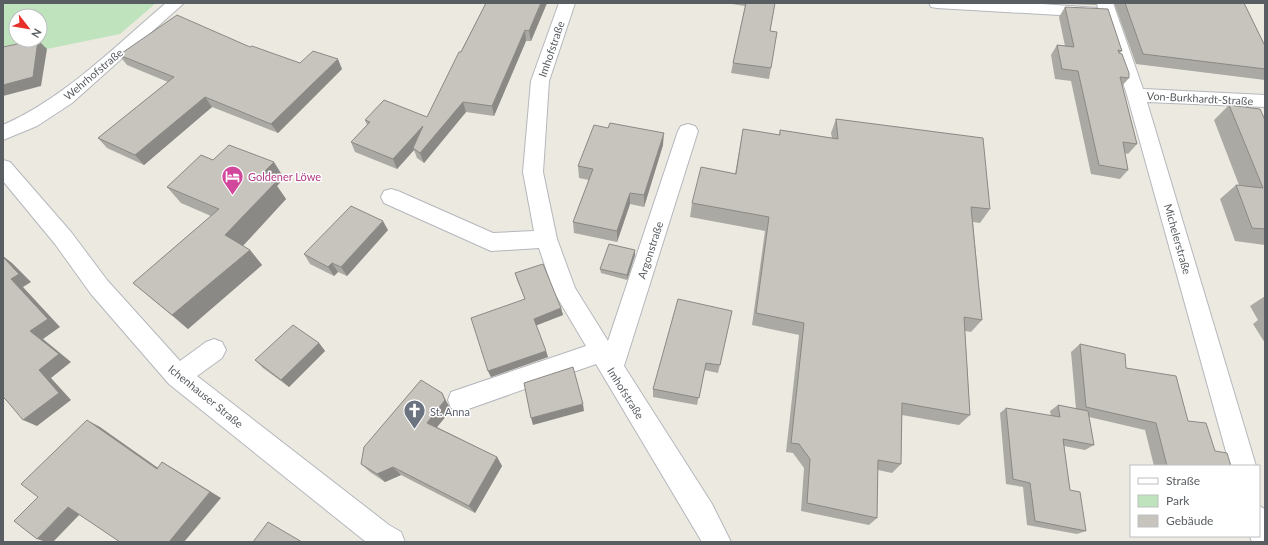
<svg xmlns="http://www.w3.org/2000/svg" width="1268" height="545" font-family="Lato,sans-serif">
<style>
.green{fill:#bfe4bd;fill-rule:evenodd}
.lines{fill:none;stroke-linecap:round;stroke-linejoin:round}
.minor-casing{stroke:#b4b7bc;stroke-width:2}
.minor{fill:#fff;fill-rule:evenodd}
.wall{fill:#aba9a3}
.shaded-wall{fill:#8b8985}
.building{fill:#c7c4be;stroke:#8b8985}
.labels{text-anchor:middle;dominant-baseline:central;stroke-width:3;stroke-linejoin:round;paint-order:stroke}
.street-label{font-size:11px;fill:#595e62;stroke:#fff}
.hotel-label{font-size:11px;fill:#b23c85;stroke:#fff;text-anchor:start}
.worship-label{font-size:11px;fill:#5b616d;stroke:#fff;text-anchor:start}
</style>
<rect width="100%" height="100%" fill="#ece9e1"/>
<!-- green -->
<path class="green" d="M3,3H156L120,34L3,58ZM16,16H40V40H16Z"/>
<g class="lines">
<defs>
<g id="minor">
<path d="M166,3H184L72,103L37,126L3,140V125C65,98 115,46 166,3Z"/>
<path d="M559,3H575L549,81L543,172L557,239L575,288L608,341L678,131L681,126L688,124L695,126L698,131L624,366L712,504L731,542H702L596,364L460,412L451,408L448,400L451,392L586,346L554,292L539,248L491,251L384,203L381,197L384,191L391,189L398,191L493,233L534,231L523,172L531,81Z"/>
<path d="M929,3H1028L1098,8L1097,3H1113L1143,89L1265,95V107L1147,102L1256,466H1230L1127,95L1101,15L1094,17L937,8L931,7Z"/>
<path d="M3,160L10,162L71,232L107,280L180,361L206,342L214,339L222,342L226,350L222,358L197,376L389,525L401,532L405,542H366L169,384L91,294L55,244L3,181Z"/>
<path d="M1259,506L1265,509V542H1252L1250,536H1259Z"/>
</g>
</defs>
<!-- minor casing -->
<use href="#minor" class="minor-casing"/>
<!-- minor -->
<use href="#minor" class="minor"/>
</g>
<!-- wall -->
<g class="wall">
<path d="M486,3H547L531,41H526L494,116L466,112L424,163L417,158L414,150L397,169L355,152L351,142L367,125L365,120L427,117Z"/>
<path d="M725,3H775L770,31L771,68L769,79L731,73L733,63L745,6Z"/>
<path d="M1042,3H1098L1096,5Z"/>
<path d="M1114,3H1244L1264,44H1265V80L1136,64Z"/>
<path d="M1065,7L1122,51L1120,53L1129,78L1122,86L1137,144L1128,154L1125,153L1128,170L1120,179L1091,174L1071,81L1055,79L1051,55L1057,45L1065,46L1059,17Z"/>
<path d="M250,47L300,63L342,69L278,133L212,107L144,165L107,148L98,138L168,82L127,65L119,55Z"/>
<path d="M1229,105L1265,120V245L1235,241L1220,199L1236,185H1239L1214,120Z"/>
<path d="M836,119L990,209L980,223L973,222L982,320L971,332L965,331L970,415L959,425L902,415L901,464L892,473L878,470L877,518L869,525L801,511L804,468L793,453L786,452L799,335L752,325L765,231L690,217L692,203L735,174L743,129L779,135L780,130L832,138L831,133Z"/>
<path d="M663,145L644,207L630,204L617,242L574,233L573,222L589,180L579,178L578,166Z"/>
<path d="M213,160L284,178L277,186L286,199L243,246L250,250L262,265L188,329L133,283L211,216L181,203L167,187Z"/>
<path d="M388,230L347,276L338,272L334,276L310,264L304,254Z"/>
<path d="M635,250V255L627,280L601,273L600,269Z"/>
<path d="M515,273L561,308L563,315L536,325L548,357L491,377L488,371L525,299L517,280Z"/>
<path d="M1265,296V343L1253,324L1258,320L1250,306Z"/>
<path d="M732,311L718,373L704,370L697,405L653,397V389Z"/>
<path d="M319,343L325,351L289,387L263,368L255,360Z"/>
<path d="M1080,344L1126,368L1188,421L1215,451L1231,466H1154L1145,430L1089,417L1094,445L1085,450L1064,446L1070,490L1086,531L1077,534L1027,525L1023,487L1006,484L1000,413L1006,408L1051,416L1050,411L1058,405L1076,409L1071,352Z"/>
<path d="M447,403L451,410L437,427L497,457L502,466L475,513L401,475L385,482L370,472L361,464Z"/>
</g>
<!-- shaded-wall -->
<g class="shaded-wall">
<path d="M541,3H547L531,41L529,31Z"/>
<path d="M525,30L526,41L494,116L492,106Z"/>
<path d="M38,40L47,49L41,86L3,96V85Z"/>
<path d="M338,59L342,69L278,133L271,124Z"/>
<path d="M205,97L212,107L144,165L135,155Z"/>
<path d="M463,102L466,112L424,163L420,153Z"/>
<path d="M423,126L413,148L414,150L397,169L393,159Z"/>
<path d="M664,133L663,145L644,207V195Z"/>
<path d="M274,162L284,178L277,186L286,199L238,251L225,235L259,177Z"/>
<path d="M630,193V204L617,242V231Z"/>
<path d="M383,221L388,230L347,276L341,267Z"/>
<path d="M250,250L262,265L188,329L172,315Z"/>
<path d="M635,250V255L627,280V275Z"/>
<path d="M3,256L12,263L31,282L23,287L60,327L43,339L71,362L51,378L71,400L37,426L23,420L39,370L30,331Z"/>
<path d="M332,263L338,272L334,276L328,267Z"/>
<path d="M561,308L563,315L535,326L534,319Z"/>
<path d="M319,343L325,351L289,387L281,380Z"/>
<path d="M546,351L548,357L491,377L488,371Z"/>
<path d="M442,393L451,410L433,432L427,423Z"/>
<path d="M583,404L584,411L533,425L531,418Z"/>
<path d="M87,420L100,427L168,475L157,469Z"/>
<path d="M497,457L502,466L475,513L469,506Z"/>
<path d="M162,462L174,469L221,498L184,542H169Z"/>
<path d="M393,467L401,475L385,482L377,474Z"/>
<path d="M68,507L82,512L53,542H46L37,539Z"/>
</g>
<!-- building -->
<g class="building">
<path d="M486,3H541L529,31L525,30L492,106L463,102L420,153L413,148L423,126L393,159L351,142L370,122L365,120L384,100L427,117L459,52H461Z"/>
<path d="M746,3H775L770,31L777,32L771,68L733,63Z"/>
<path d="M1125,3H1244L1264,44H1265V69L1143,54Z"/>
<path d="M1065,7L1108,9L1122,51L1118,50L1119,53L1122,54L1129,73V78L1120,77L1137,144L1123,142L1128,170L1099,165L1078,71L1062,69L1057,45L1074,47Z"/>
<path d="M177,15L250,47L252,46L300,63L313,51L338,59L271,124L205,97L135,155L98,138L174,77L119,55Z"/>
<path d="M36,40H38L33,77L3,85V47Z"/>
<path d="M1229,105L1260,109L1265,120V229L1252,228L1236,185L1263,188Z"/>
<path d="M836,119L983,138L990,209L971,207L982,320L964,317L970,415L902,403L901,464L878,460L877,518L807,503L810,459L799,444L791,443L804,323L756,313L769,217L692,203L701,167L736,174L743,129L780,135V130L838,139Z"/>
<path d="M610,123L664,133L644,195L630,193L617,231L573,222L593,169L578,166L594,125L608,128Z"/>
<path d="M229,145L274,162L259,177L275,183L225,235L250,250L172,315L133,283L219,209L167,187L201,155L213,160Z"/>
<path d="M351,206L383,221L341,267L332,263L328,267L304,254Z"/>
<path d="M609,244L635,250L627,275L600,269Z"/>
<path d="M3,257L19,274L11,279L48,319L30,331L59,354L39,370L59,393L23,420L7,401L3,397Z"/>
<path d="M543,264L561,308L534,319L546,351L488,371L471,318L525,299L515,273Z"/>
<path d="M678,299L732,311L720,365L706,363L699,398L653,389Z"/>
<path d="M293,325L319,343L281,380L255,360Z"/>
<path d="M1080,344L1125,354L1126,368L1176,376L1188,421L1206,423L1215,451L1227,453L1231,466H1167L1156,423L1086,407Z"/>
<path d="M573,367L583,404L531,418L524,383Z"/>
<path d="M421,380L442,393L445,400L427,423L497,457L469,506L393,467L377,474L361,464L364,447Z"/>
<path d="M1058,405L1088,411L1094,445L1063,439L1070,490L1080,492L1086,531L1035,521L1030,483L1013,479L1006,408L1060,417Z"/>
<path d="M87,420L157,469L162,462L210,492L169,542H120L68,507L37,539L14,521L38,497L21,484Z"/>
<path d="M268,522L302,542H253Z"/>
</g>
<!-- icons -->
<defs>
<symbol id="hotel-pin" viewBox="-11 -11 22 30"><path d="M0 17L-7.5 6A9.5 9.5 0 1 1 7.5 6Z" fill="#d1479c" stroke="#fff"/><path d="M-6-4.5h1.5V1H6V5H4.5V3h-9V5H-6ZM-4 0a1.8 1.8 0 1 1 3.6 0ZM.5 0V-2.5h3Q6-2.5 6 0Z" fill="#fff"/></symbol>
<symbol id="church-pin" viewBox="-11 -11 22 30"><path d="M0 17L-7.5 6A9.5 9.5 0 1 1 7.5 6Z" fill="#6b7280" stroke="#fff"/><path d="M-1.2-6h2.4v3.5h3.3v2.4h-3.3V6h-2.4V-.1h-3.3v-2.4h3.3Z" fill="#fff"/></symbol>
</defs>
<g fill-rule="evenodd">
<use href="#hotel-pin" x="220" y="164" width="25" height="34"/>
<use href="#church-pin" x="402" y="398" width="25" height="34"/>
</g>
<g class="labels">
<!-- street labels -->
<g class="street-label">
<text transform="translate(551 49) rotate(-71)">Imhofstraße</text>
<text transform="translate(93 74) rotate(-40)">Wehrhofstraße</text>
<text transform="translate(1200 98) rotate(3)">Von-Burkhardt-Straße</text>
<text transform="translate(1178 239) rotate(74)">Michelerstraße</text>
<text transform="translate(650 250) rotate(-72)">Argonstraße</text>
<text transform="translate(626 393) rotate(58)">Imhofstraße</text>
<text transform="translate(206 396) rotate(39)">Ichenhauser Straße</text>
</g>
<!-- hotel labels -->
<g class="hotel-label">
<text x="248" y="176">Goldener Löwe</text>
</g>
<!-- worship labels -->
<g class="worship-label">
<text x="430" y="411">St. Anna</text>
</g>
</g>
<!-- border -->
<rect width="1268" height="545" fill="none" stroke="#595e62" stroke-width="8"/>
<!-- legend -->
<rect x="1130" y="465" width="130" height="72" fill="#ffffff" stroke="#bdbfc0"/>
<rect x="1138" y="478" width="20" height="6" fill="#ffffff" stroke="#bdbfc0"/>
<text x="1166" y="485" font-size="12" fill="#595e62">Straße</text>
<rect x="1138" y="495" width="20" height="12" fill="#bfe4bd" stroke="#bdbfc0"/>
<text x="1166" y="505" font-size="12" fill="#595e62">Park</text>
<rect x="1138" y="515" width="20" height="12" fill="#c7c4be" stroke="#bdbfc0"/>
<text x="1166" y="525" font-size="12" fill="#595e62">Gebäude</text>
<!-- north arrow -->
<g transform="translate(28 28) rotate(121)"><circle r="19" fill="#ffffff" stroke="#bdbfc0"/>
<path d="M0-3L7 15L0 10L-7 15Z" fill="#e8302b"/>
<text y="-6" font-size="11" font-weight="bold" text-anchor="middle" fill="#595e62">N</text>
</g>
</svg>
